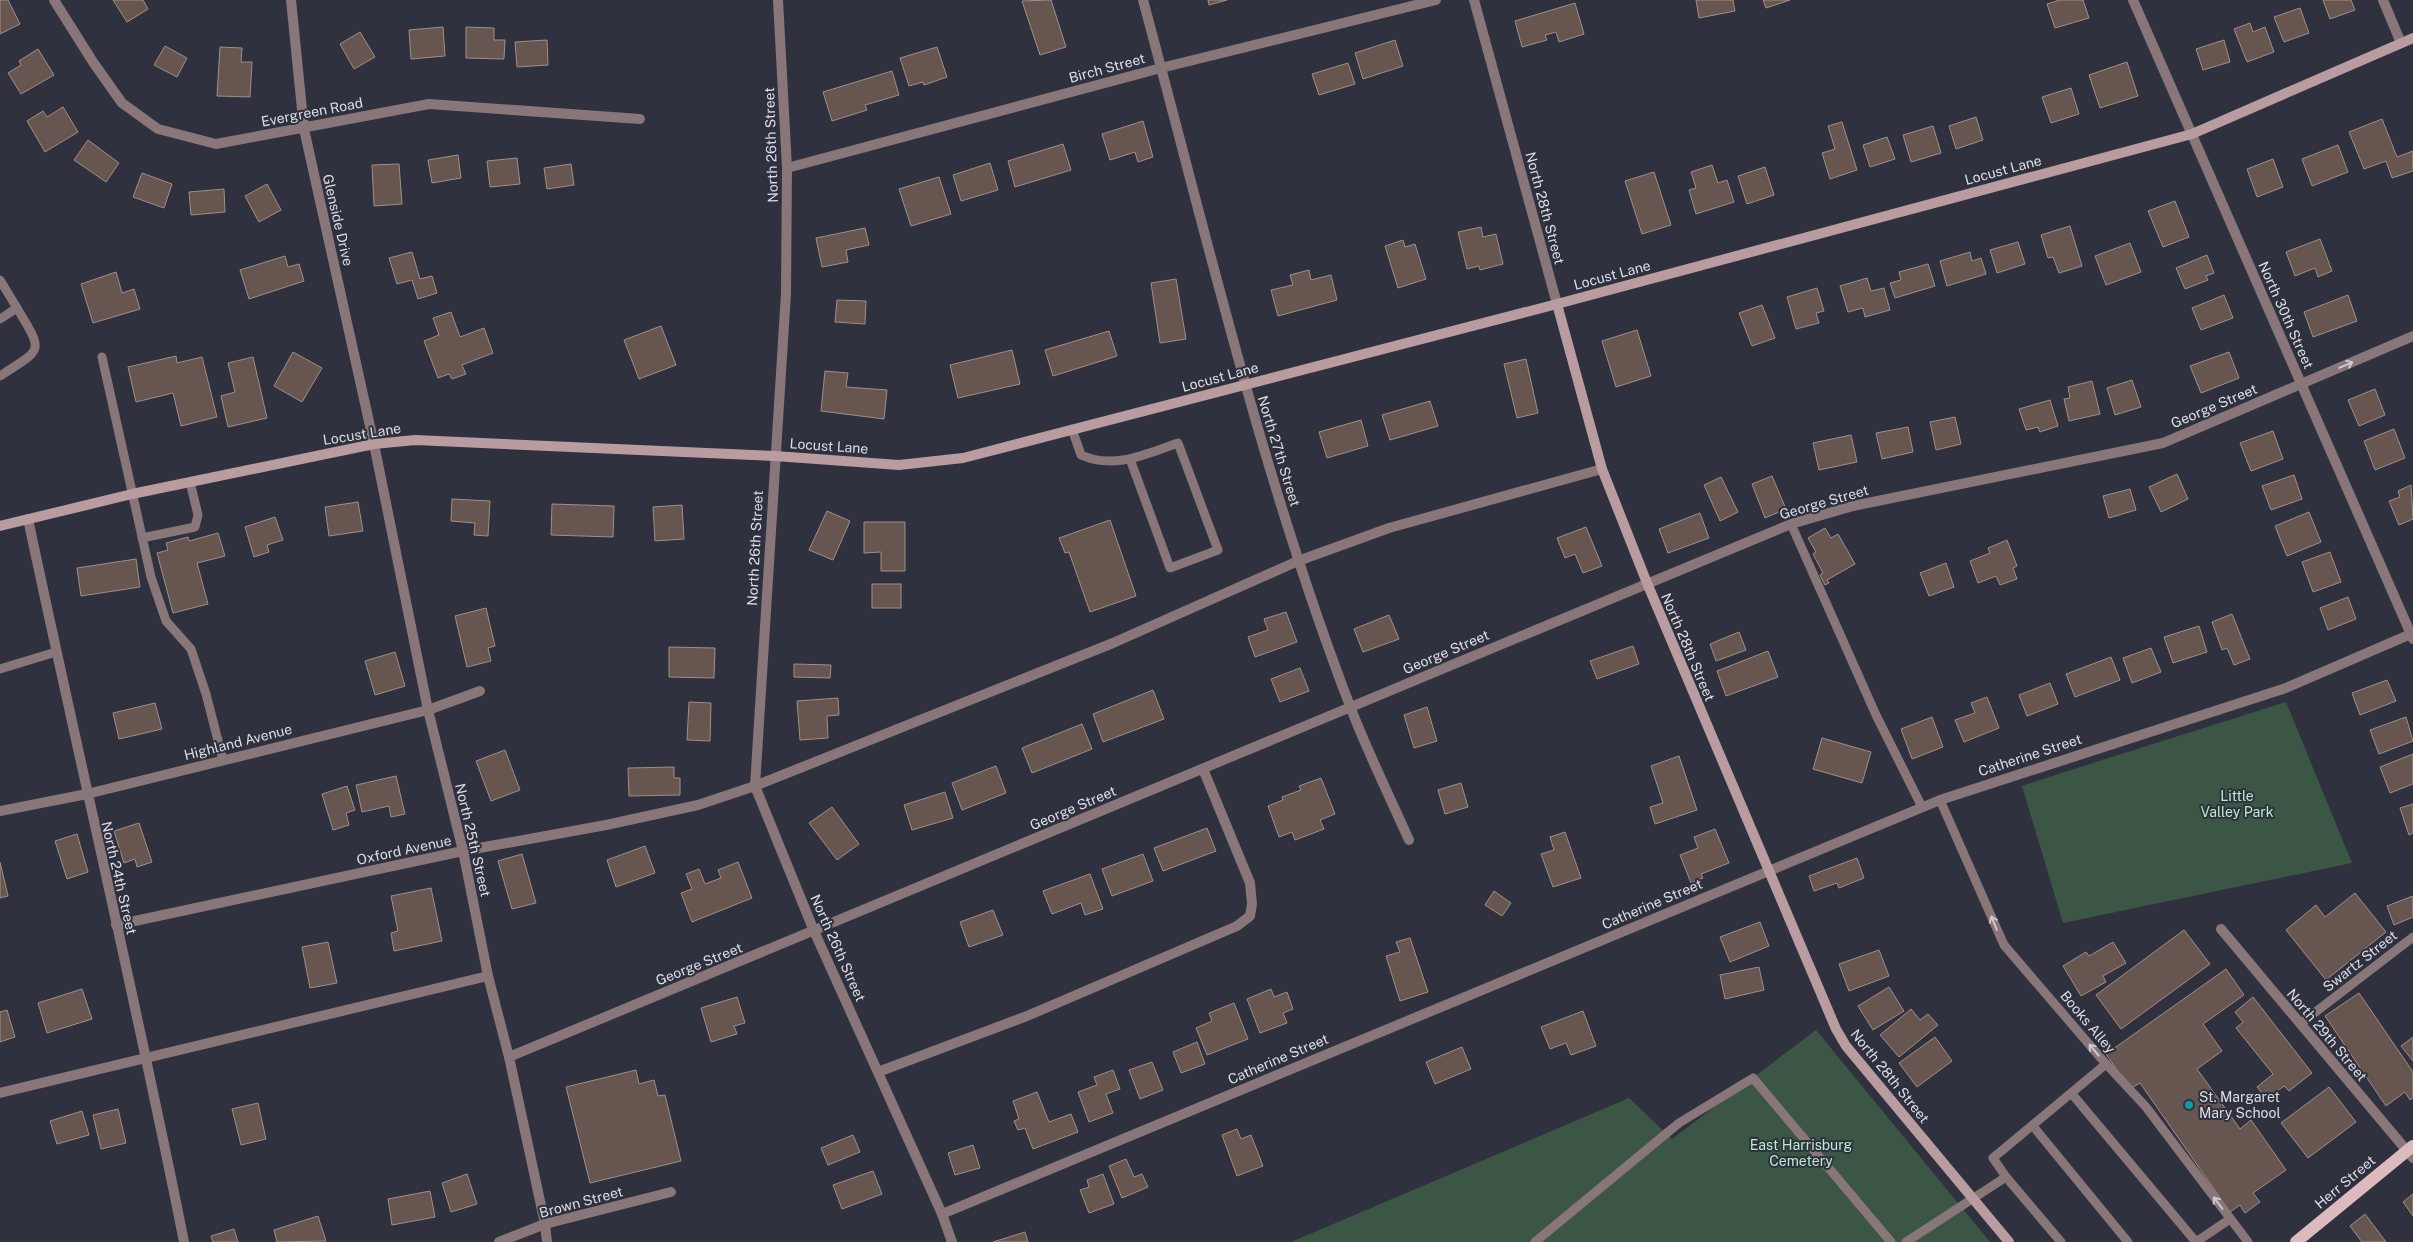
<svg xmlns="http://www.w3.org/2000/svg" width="2413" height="1242" font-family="'Public Sans',sans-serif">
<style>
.green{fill:#3c5646}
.building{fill:#66564f;stroke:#a18f88}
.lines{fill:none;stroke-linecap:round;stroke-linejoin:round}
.lane{stroke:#887678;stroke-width:9}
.street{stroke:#887678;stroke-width:10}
.secondary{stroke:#b89c9f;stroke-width:10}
.primary{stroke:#ddbabd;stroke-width:12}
.oneway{stroke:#cbc9d1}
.culture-dot{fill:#0f9aa8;stroke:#2f313e;stroke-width:2}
.labels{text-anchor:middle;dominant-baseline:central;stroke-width:4;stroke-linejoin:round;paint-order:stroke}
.street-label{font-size:14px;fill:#dcdee7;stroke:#2f313e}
.park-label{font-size:14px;fill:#b5f0ca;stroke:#2f313e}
.poi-label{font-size:14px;fill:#dcdee7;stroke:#2f313e;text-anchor:start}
</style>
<rect width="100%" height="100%" fill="#2f313e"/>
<!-- green -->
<g class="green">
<path d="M2286,702L2352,863L2063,923L2022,786C2110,757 2198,730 2286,702Z"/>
<path d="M1816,1030L1990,1242H1291L1629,1098L1672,1139Z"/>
</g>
<!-- building -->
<g class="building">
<path d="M0,0H8L20,24L0,34Z"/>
<path d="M113,0H143L148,9L127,22Z"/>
<path d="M1051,0L1066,47L1040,55L1022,1Z"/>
<path d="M1208,0H1227L1209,5Z"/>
<path d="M1696,0H1733L1735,11L1699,18Z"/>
<path d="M1763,0H1790L1766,8Z"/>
<path d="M2060,0H2083L2089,18L2055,28L2047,4Z"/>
<path d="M2323,0H2351L2355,10L2330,19Z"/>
<path d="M1575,3L1584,34L1559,42L1556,32L1545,35L1547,40L1522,47L1515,21Z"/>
<path d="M2300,8L2309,33L2284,42L2274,17Z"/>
<path d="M2250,23L2253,32L2265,27L2274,52L2247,62L2234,29Z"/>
<path d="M443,27L445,56L411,59L409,30Z"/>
<path d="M466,27L494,28V40H505L504,59L466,58Z"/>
<path d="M360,32L375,57L354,69L340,44Z"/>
<path d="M547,40L548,65L517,67L515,42Z"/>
<path d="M1395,40L1403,66L1363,79L1355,53Z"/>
<path d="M2224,40L2230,62L2203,70L2196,49Z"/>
<path d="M165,46L187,58L177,77L154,65Z"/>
<path d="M220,47L242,48L241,62H252L250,97L217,96Z"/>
<path d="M937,47L947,77L924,85L923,82L909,86L900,58Z"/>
<path d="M38,49L54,75L21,94L8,73L21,65L19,61Z"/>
<path d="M2127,62L2138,96L2100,108L2089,75Z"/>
<path d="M1348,63L1355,84L1319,95L1312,74Z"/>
<path d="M892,71L899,95L865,105L867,110L832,121L823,92Z"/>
<path d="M2071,88L2079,114L2051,123L2042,97Z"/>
<path d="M63,107L78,132L45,152L27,121L43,111L47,117Z"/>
<path d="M1976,117L1983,140L1956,149L1949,126Z"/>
<path d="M2382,119L2397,157L2413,151V171L2392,178L2386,161L2364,169L2349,132Z"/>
<path d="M1143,121L1153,157L1138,162L1135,152L1110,160L1102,134Z"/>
<path d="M1842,122L1857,170L1830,179L1822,153L1835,149L1828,126Z"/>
<path d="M1933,126L1941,153L1911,162L1903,135Z"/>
<path d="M1887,137L1895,159L1870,167L1863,145Z"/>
<path d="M88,140L119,163L106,182L74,160Z"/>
<path d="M1063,144L1071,170L1015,187L1008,161Z"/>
<path d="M2338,145L2348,172L2312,186L2302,159Z"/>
<path d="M458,155L461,178L432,183L428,160Z"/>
<path d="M517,158L520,184L490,187L487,161Z"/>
<path d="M2273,159L2283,187L2257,197L2247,169Z"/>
<path d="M990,163L998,190L961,201L953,175Z"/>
<path d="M399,164L402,204L374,206L372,165Z"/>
<path d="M571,164L574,185L547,189L544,168Z"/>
<path d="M1712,165L1718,183L1727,180L1734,202L1696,214L1689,190L1696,188L1691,172Z"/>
<path d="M1765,167L1774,195L1747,204L1738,176Z"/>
<path d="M1654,172L1671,225L1642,234L1625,181Z"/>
<path d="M142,173L172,184L164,208L133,197Z"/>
<path d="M939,177L951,214L911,226L899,189Z"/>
<path d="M267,184L281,210L259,222L245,196Z"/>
<path d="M224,189L225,212L191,215L189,192Z"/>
<path d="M2175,201L2189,237L2163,247L2148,211Z"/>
<path d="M2070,226L2082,266L2059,273L2053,257L2048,258L2041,235Z"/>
<path d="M1481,227L1483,237L1496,234L1503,264L1480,270L1479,266L1467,269L1458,232Z"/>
<path d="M865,228L869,245L846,250L848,262L822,267L816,238Z"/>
<path d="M2320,239L2332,271L2318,277L2315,268L2295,276L2286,252Z"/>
<path d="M1403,240L1405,247L1415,244L1426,279L1398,288L1385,246Z"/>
<path d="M2018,242L2025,264L1997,273L1990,250Z"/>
<path d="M2130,243L2141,272L2106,285L2095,256Z"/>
<path d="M412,252L420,279L432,276L437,293L418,299L412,280L397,284L389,258Z"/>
<path d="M1970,252L1972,261L1981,258L1986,274L1947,286L1940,261Z"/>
<path d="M2207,255L2214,273L2206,276L2208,280L2185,289L2176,268Z"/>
<path d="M285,256L288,267L299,264L304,281L249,299L240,270Z"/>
<path d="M1928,264L1935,286L1895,298L1890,283L1901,280L1899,272Z"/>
<path d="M1309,270L1311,280L1331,275L1337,300L1278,316L1271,290L1293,285L1290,275Z"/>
<path d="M116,272L122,293L134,289L140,309L93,323L81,284Z"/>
<path d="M1867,278L1871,291L1884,288L1890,310L1865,317L1863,308L1848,312L1840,286Z"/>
<path d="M1176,279L1186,339L1160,343L1151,283Z"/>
<path d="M1817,288L1824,311L1816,313L1819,323L1796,329L1787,297Z"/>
<path d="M2224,295L2233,318L2201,330L2192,308Z"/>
<path d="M2348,295L2357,321L2313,337L2304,312Z"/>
<path d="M837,300L866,301L865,324L835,322Z"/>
<path d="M1762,305L1775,338L1752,346L1739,313Z"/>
<path d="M451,312L460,337L484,328L493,353L462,365L466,374L452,379L449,374L438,378L424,341L439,335L433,318Z"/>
<path d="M661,326L676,365L639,379L624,340Z"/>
<path d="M1637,330L1651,376L1616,387L1602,341Z"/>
<path d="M1109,331L1117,356L1053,376L1045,350Z"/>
<path d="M1012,350L1020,384L958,398L950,365Z"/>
<path d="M293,352L322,368L302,402L274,386Z"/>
<path d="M2229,352L2239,378L2201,393L2190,366Z"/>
<path d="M176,356L177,363L202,357L217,417L181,426L173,393L136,402L128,367Z"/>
<path d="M253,357L267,418L228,427L221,396L235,392L228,363Z"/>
<path d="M1526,359L1538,413L1517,418L1504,364Z"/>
<path d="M825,371L848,373L846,387L887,390L884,419L821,411Z"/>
<path d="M2132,380L2141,407L2115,415L2107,388Z"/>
<path d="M2092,381L2100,414L2069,421L2064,399L2070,398L2068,387Z"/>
<path d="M2375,389L2385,415L2359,426L2348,400Z"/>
<path d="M2050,400L2058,426L2040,432L2038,427L2026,430L2019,409Z"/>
<path d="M1430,401L1438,426L1390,440L1382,415Z"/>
<path d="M1955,417L1961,444L1936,450L1930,422Z"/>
<path d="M1361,420L1368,446L1327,458L1319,432Z"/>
<path d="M1908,427L1913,452L1882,459L1876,433Z"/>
<path d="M2394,429L2405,458L2375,470L2364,441Z"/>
<path d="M2273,431L2283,459L2251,471L2240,443Z"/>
<path d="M1851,435L1857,462L1819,470L1813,443Z"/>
<path d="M2177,474L2188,499L2161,512L2149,487Z"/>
<path d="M2294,475L2302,499L2271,510L2262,486Z"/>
<path d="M1772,476L1786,509L1765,518L1752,484Z"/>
<path d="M1721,477L1738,512L1720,521L1704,485Z"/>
<path d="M2411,485L2413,519L2399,525L2389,501L2400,497L2398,491Z"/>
<path d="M2130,489L2136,510L2109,518L2103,496Z"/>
<path d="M452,499L490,501L488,536L474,535L475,523L451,521Z"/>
<path d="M358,502L363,531L329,536L325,507Z"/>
<path d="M552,504L614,506L613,537L551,535Z"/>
<path d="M682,505L684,539L655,541L653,507Z"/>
<path d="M827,511L850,521L833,560L809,550Z"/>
<path d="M2309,512L2321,542L2287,556L2275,526Z"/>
<path d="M1700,513L1709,538L1668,553L1659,529Z"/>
<path d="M275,517L283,540L267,545L269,552L254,557L245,527Z"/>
<path d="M1110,520L1136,596L1090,612L1069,552L1065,553L1059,538Z"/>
<path d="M864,522H905V571H881V552L864,553Z"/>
<path d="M1586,527L1602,566L1583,573L1575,554L1565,558L1557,538Z"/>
<path d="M1825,528L1831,538L1838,534L1855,564L1827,580L1829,583L1825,585L1820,575L1823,573L1813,554L1816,552L1808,538Z"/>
<path d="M218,533L225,556L197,563L208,604L173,613L157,553L168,550L166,543L188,537L189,541Z"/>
<path d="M2007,540L2017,566L2013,568L2017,579L2000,585L1996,576L1978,583L1970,561L1990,553L1988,548Z"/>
<path d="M2330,552L2341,582L2313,592L2302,562Z"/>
<path d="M136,559L140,587L81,596L77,568Z"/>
<path d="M1946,563L1954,587L1929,596L1920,573Z"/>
<rect x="872" y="584" width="29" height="24"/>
<path d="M2348,597L2356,619L2328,630L2320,608Z"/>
<path d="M486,608L495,646L488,648L491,661L467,667L455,616Z"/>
<path d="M1286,612L1297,642L1255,657L1248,637L1268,630L1264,619Z"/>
<path d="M2232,614L2250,659L2234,665L2227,648L2222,650L2212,622Z"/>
<path d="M1389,615L1399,639L1363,652L1354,629Z"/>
<path d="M2199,626L2207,652L2173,663L2164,637Z"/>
<path d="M1739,632L1746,650L1716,661L1710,644Z"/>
<path d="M1633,646L1639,664L1597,679L1590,661Z"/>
<path d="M669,647L715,648L714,678L669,677Z"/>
<path d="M2151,648L2161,672L2132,683L2123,658Z"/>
<path d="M1768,651L1778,677L1726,696L1717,671Z"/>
<path d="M395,652L405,686L375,695L365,661Z"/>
<path d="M2111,657L2120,680L2075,697L2066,674Z"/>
<path d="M794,664L831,665L830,678L794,677Z"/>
<path d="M1300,668L1309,691L1280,702L1271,679Z"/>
<path d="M2387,680L2396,701L2360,715L2352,693Z"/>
<path d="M2050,683L2058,704L2027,716L2019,695Z"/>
<path d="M1153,690L1164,719L1103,742L1093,714Z"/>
<path d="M1987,697L1999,728L1964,742L1955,720L1975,713L1971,703Z"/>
<path d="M838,698L839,715L827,716L828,738L800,740L797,701Z"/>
<path d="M689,702L711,703L710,741L687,740Z"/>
<path d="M155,703L162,729L119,739L113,713Z"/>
<path d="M1427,707L1437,741L1414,748L1404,715Z"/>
<path d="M1932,717L1943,747L1912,759L1901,729Z"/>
<path d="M2406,717L2413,741L2379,754L2370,730Z"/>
<path d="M1082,724L1092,749L1032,773L1022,748Z"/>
<path d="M1822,738L1871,752L1862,783L1813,769Z"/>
<path d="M505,750L520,790L491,801L476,761Z"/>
<path d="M2413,754V784L2390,793L2380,767Z"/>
<path d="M1679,756L1697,810L1655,824L1650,807L1663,803L1651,766Z"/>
<path d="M996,766L1006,793L962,810L952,783Z"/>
<path d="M674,767V778H680V795L629,796L628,768Z"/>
<path d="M396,776L405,814L391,817L389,806L362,812L356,785Z"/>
<path d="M1321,778L1335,814L1320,820L1324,829L1295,840L1292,832L1279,837L1268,806L1283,800L1282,797L1301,790L1299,786Z"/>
<path d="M1461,783L1468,807L1445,814L1438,790Z"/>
<path d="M347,786L355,810L346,813L349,825L333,830L322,794Z"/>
<path d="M945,792L953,818L912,830L904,805Z"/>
<path d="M2413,804V833L2409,835L2400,808Z"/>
<path d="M832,807L859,844L837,860L809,823Z"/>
<path d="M139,823L152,862L137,867L135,859L124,863L114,831Z"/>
<path d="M1207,828L1216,851L1163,871L1154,848Z"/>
<path d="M1715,829L1729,863L1701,874L1703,878L1691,883L1680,855L1698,848L1694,837Z"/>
<path d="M1565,832L1581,878L1553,887L1541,854L1554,850L1550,837Z"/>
<path d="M77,834L88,872L67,879L55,841Z"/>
<path d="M645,846L655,873L616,887L607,860Z"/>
<path d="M522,854L536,903L512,909L498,861Z"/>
<path d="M1143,854L1153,881L1112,896L1102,869Z"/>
<path d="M1857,858L1864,878L1839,888L1837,883L1814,891L1809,876Z"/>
<path d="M0,862L8,896L0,898Z"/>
<path d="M738,862L752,898L692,922L681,893L692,889L686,874L699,869L705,884L721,878L718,870Z"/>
<path d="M1090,874L1103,909L1085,915L1081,903L1052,914L1043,891Z"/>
<path d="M431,888L442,941L394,951L391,933L398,931L391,896Z"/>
<path d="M1494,891L1511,903L1502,916L1485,905Z"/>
<path d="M2355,893L2386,932L2326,980L2286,930L2316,905L2325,917Z"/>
<path d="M2413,896V917L2394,925L2387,906Z"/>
<path d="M993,910L1003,935L969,947L960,922Z"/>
<path d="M1760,922L1769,946L1730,962L1720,937Z"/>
<path d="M2184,930L2210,964L2121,1029L2096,995Z"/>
<path d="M1410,938L1428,992L1400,1001L1386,956L1400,952L1396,942Z"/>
<path d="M328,942L337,983L310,988L302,947Z"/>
<path d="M2113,942L2126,963L2103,976L2106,982L2081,996L2063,966L2086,952L2089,956Z"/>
<path d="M1879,950L1889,976L1849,991L1839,964Z"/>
<path d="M1759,967L1764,990L1725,999L1720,975Z"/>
<path d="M2226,969L2244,995L2203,1024L2222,1051L2197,1069L2240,1129L2251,1120L2286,1170L2253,1193L2260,1202L2245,1213L2240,1205L2230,1212L2140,1083L2130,1089L2106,1054Z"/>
<path d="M1889,987L1904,1011L1873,1030L1858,1006Z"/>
<path d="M82,989L92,1019L47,1033L38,1003Z"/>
<path d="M1271,989L1274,997L1287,992L1293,1009L1283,1013L1287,1023L1260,1033L1247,999Z"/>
<path d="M2359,993L2413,1072V1098L2410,1100L2405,1092L2386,1106L2325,1016Z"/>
<path d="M737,997L745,1023L734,1026L737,1034L711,1042L701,1008Z"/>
<path d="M2253,997L2312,1073L2289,1091L2284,1086L2267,1099L2257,1087L2273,1074L2236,1028L2243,1022L2235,1012Z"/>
<path d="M1234,1003L1248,1039L1207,1055L1196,1028L1212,1021L1209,1013Z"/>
<path d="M1911,1009L1920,1020L1928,1014L1938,1025L1899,1057L1880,1035Z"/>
<path d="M7,1010L15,1037L0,1042V1012Z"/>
<path d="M1583,1011L1596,1046L1571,1055L1566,1043L1550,1049L1541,1027Z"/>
<path d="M1935,1037L1952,1061L1917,1087L1899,1063Z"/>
<path d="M2413,1037V1061L2401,1046Z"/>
<path d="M1197,1042L1205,1064L1181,1073L1173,1052Z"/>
<path d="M1462,1047L1471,1069L1435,1084L1426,1062Z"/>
<path d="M1152,1062L1163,1090L1140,1099L1129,1070Z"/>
<path d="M636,1070L639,1084L654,1080L658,1096L665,1095L681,1161L590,1183L566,1087Z"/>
<path d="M1113,1070L1120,1089L1106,1094L1113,1113L1089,1122L1078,1092L1097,1085L1094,1077Z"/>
<path d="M2329,1087L2356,1122L2308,1158L2281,1123Z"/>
<path d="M1037,1092L1049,1122L1071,1114L1078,1132L1033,1149L1025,1128L1018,1130L1014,1121L1019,1119L1013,1101Z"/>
<path d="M258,1103L266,1139L241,1145L232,1109Z"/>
<path d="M118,1109L126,1143L101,1149L93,1115Z"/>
<path d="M82,1111L89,1135L57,1144L50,1121Z"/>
<path d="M1237,1129L1241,1139L1251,1135L1263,1166L1237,1176L1222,1135Z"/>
<path d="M853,1135L860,1152L828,1165L821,1148Z"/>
<path d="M973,1145L980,1168L955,1175L948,1153Z"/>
<path d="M1126,1159L1134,1177L1142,1174L1148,1187L1122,1198L1109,1166Z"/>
<path d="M873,1171L882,1194L842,1209L833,1185Z"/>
<path d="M467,1174L477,1204L451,1212L442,1183Z"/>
<path d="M1103,1174L1114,1204L1089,1213L1080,1190L1089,1187L1087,1180Z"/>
<path d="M430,1191L435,1217L392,1225L388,1199Z"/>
<path d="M2413,1194V1216L2403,1202Z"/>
<path d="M2365,1214L2386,1242H2362L2350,1226Z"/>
<path d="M318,1216L326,1241L277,1242L274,1230Z"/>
<path d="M234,1229L238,1242H213L211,1236Z"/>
<path d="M1025,1232L1028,1242H993Z"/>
</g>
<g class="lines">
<!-- lane -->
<g class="lane">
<path d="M0,280L17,308L0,319"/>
<path d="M102,357L151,577L166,621L191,649L206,694L223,760"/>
<path d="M0,376C43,348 44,353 17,308"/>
<path d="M1072,429L1081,455C1114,470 1146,454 1178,443L1218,550L1170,568L1130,459"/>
<path d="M1791,524L1876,715L1922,807"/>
<path d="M142,538L195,527L198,515L190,482"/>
<path d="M0,669L56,652"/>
<path d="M1940,800L2004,945L2106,1064L2146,1107L2248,1242"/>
<path d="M2300,1024L2413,937"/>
<path d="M2072,1094L2196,1242"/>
<path d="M2033,1126L2128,1242"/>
<path d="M2006,1177L2061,1242"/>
<path d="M1535,1242L1679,1123L1753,1078L1891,1242"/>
<path d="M1906,1242L2006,1177L1993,1158L2106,1064"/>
<path d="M2196,1242L2230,1219"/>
</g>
<!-- street -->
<g class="street">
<path d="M54,0L93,62L122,103L158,129L216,144L429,104L640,119"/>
<path d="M291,0L304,129L374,444L428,710L463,851L488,976L509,1057L545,1224L547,1242"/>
<path d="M778,0L787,168L786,293L755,786L814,931L942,1214L952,1242"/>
<path d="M1143,0C1207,237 1262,477 1350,706C1367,751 1389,795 1409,840"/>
<path d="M1474,0L1557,304"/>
<path d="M2133,0L2413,639"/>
<path d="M2383,0L2401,43"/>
<path d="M787,168L1161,68L1436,0"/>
<path d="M28,519C79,760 136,1000 184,1242"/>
<path d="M0,811L87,794L428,710L480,691"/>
<path d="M116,925L463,851L606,825L698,805L755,786L1113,643L1298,561L1389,528L1602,469"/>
<path d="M2221,929L2413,1158"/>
<path d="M509,1057L1791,524L1853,506L2163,443L2413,336"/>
<path d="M878,1072L1027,1016L1237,926L1250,916L1252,904L1250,883L1203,769"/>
<path d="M0,1093L488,976"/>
<path d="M942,1214L1940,800L2286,688L2413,633"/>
<path d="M499,1242L545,1224L671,1192"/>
</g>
<!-- secondary -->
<g class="secondary">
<path d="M1557,304L1602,469L1647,583L1836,1029L1846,1046L2009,1242"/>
<path d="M0,526L132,494L374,444L415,440L775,456L899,465L963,458L1557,304L2192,134L2413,38"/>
</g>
<!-- primary -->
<path class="primary" d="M2296,1242L2413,1146"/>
</g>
<!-- one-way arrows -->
<defs><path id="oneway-shaft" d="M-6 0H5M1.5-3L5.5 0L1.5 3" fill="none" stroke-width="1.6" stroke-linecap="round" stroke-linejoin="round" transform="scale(1.25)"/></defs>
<g class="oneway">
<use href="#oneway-shaft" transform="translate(2346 365) rotate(-23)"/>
<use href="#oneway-shaft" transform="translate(1994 923) rotate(-112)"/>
<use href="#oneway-shaft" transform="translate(2094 1050) rotate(-130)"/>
<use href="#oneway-shaft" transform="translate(2218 1203) rotate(-127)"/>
</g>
<!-- markers -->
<circle class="culture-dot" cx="2189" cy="1105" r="5"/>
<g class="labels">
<!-- street labels -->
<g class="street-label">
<text transform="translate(1107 68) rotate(-15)">Birch Street</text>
<text transform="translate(312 112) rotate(-11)">Evergreen Road</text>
<text transform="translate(771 145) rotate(-92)">North 26th Street</text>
<text transform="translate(2003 170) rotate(-15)">Locust Lane</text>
<text transform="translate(1545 208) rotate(75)">North 28th Street</text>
<text transform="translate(338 220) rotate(77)">Glenside Drive</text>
<text transform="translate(1612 275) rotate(-15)">Locust Lane</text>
<text transform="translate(2286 315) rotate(66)">North 30th Street</text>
<text transform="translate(1220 377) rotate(-15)">Locust Lane</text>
<text transform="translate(2214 406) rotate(-23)">George Street</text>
<text transform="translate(362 434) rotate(-9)">Locust Lane</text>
<text transform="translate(829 446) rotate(4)">Locust Lane</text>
<text transform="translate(1279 451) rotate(73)">North 27th Street</text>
<text transform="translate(1824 502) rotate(-16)">George Street</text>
<text transform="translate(755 548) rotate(-87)">North 26th Street</text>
<text transform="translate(1688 647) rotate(67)">North 28th Street</text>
<text transform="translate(1446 652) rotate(-23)">George Street</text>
<text transform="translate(238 742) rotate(-14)">Highland Avenue</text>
<text transform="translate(2030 755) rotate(-18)">Catherine Street</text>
<text transform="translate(1073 808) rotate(-23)">George Street</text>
<text transform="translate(473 840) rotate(77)">North 25th Street</text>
<text transform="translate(404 850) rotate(-12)">Oxford Avenue</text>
<text transform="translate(119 878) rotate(77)">North 24th Street</text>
<text transform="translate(1652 904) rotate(-23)">Catherine Street</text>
<text transform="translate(838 948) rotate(66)">North 26th Street</text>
<text transform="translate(2360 961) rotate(-38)">Swartz Street</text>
<text transform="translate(699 964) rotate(-22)">George Street</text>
<text transform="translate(2088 1022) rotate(50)">Books Alley</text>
<text transform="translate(2327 1035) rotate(50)">North 29th Street</text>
<text transform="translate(1278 1059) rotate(-23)">Catherine Street</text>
<text transform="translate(1890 1076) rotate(51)">North 28th Street</text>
<text transform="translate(2345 1182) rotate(-40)">Herr Street</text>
<text transform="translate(581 1202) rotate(-15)">Brown Street</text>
</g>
<!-- park labels -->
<g class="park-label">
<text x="2237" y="796">Little<tspan x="2237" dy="16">Valley Park</tspan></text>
<text x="1801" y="1145">East Harrisburg<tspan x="1801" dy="16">Cemetery</tspan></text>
</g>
<!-- poi labels -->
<g class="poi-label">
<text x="2199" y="1097">St. Margaret<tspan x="2199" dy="16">Mary School</tspan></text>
</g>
</g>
</svg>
